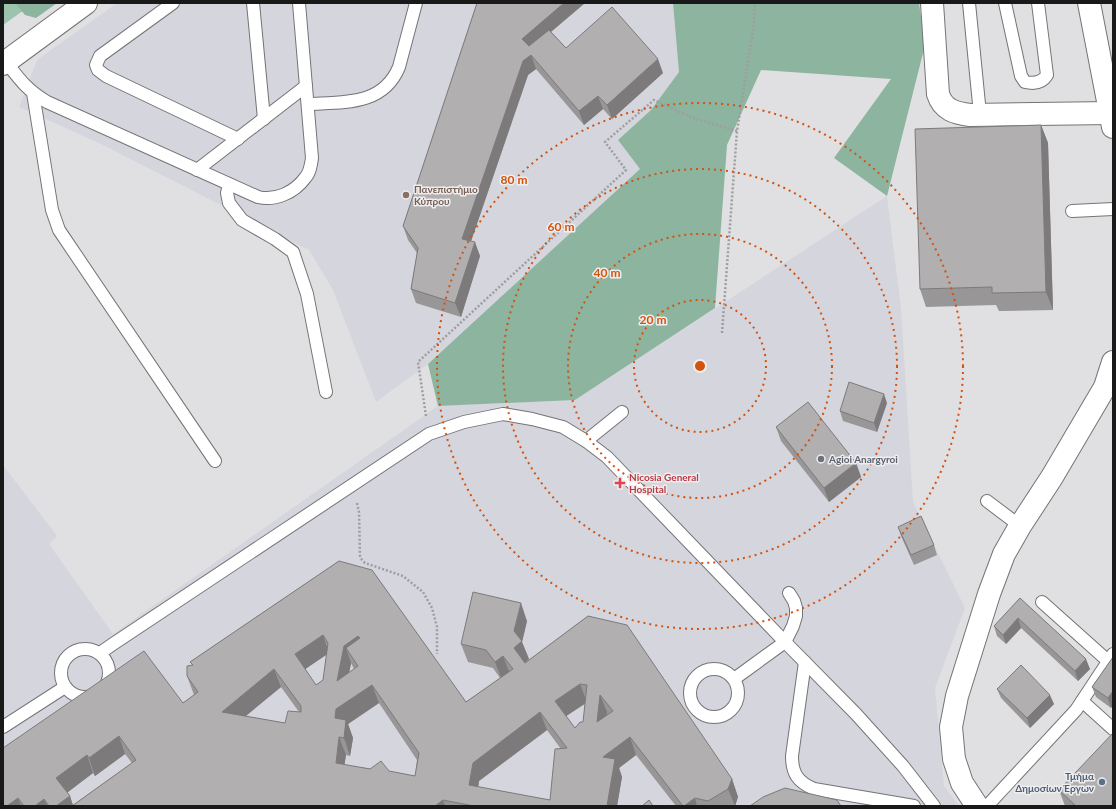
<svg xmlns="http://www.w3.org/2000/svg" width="1116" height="809" font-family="Lato,sans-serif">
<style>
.built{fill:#d5d5de}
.green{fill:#9cc3ae}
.forest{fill:#8cb49f}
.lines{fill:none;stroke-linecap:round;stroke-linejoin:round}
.service-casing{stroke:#747475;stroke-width:14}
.minor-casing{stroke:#747475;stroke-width:24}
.path{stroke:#9e9e9f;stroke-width:2.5;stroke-dasharray:2 2;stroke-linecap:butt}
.service{stroke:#fff;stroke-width:12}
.minor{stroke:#fff;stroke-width:22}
.wall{fill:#989697;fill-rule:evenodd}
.shaded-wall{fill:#7c7a7b}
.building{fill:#b1afb0;stroke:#7c7a7b;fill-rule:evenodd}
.ring{fill:none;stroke:#d3530d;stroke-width:2;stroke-dasharray:2 4}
.education-dot{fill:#8d6e63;stroke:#eeeeef;stroke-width:1.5}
.worship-dot{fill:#6b7280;stroke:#eeeeef;stroke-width:1.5}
.health-dot{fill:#e0444e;stroke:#eeeeef;stroke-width:1.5}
.service-dot{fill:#5c6f8a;stroke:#eeeeef;stroke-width:1.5}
.labels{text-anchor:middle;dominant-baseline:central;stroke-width:3;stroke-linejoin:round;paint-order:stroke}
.education-label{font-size:10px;font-weight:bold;fill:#785e54;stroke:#eeeeef;text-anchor:start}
.worship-label{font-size:10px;font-weight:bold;fill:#5b616d;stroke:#eeeeef;text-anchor:start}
.health-label{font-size:10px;font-weight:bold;fill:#be3a42;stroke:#eeeeef;text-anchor:start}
.service-label{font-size:10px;font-weight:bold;fill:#4e5e75;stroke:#eeeeef;text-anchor:end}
.centre{fill:#d3530d;stroke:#eeeeef;stroke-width:2}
.ring-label{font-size:12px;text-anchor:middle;font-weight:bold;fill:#d3530d;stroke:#eeeeef;stroke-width:3;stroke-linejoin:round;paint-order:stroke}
</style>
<rect width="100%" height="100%" fill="#e0e0e2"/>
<!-- built -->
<g class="built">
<path d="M117,3H673L679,72L651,110L618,140L640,169L428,364L376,402L333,290L309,250L99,143L19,107L37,60Z"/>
<path d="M887,196L901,308L913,502L965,608L935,688L944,786L959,806H3V465L57,536L49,544L113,634L438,406L575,400Z"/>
</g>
<!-- green -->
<path class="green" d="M3,3H34L3,25Z"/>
<!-- forest -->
<g class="forest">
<path d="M15,3H57L36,18L25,15Z"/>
<path d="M673,3H919L925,45L887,196L834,158L891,79L761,70L727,145L715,308L575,400L438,406L428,364L640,169L618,140L651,110L679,72Z"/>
</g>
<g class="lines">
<defs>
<g id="service">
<path d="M173,3L100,56L96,65L98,70L106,76L238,139"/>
<path d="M253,3L264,119"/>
<path d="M969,3L980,114"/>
<path d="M1005,3L1021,76L1025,82C1034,84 1042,83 1047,75L1038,3"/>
<path d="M6,62C20,80 27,90 47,102L258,197C275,201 294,193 305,178C310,173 311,165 312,158L299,3"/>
<path d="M33,93L52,210L59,230L215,461"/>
<path d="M308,104C343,102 383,106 399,67L416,3"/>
<path d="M197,170L306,86"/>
<path d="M229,184L227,193L229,203L242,220L275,239L293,252L307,294L326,392"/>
<path d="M1072,211L1113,209"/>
<path d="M586,441L622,412"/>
<path d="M987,501L1020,526"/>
<path d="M1042,602L1108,661"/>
<circle cx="85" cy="673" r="24"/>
<path d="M100,653L113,644L429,434L464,422L503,414L532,419L563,427L586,441L607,457L785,642L856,714L903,766L934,806"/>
<path d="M805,662L792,756C792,774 798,782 814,789L914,806"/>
<circle cx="714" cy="693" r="24"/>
<path d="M734,679L785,642L793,626L796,616V608L794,601L789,593"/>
<path d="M1082,701L1113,729"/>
<path d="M3,727L65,687"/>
<path d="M987,806L1076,710L1113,654"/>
</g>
<g id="minor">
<path d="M932,3L938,94C943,110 955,113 970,115L1111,113"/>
<path d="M1089,3L1113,127"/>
<path d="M3,64L86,3"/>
<path d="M977,806L962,783L954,759L951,727L957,696L989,594L1004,554L1020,526L1052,477L1105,387L1113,362"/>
</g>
</defs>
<!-- service casing -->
<use href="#service" class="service-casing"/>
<!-- minor casing -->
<use href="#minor" class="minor-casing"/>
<!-- path -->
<g class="path">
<path d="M722,333L737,131L754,23L755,3"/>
<path d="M426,416L418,362L626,170L605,142L654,100L693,118L737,131"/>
<path d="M357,503L359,512L360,556L362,560L365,563L403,576L423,592L432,608L437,627V654"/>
</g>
<!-- service -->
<use href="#service" class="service"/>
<!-- minor -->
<use href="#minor" class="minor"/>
</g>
<!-- wall -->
<g class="wall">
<path d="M477,3H585L551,32L566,48L663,73L612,119L603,109L584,125L536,69L528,75L471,241L480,256L461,317L416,303L411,289L417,253L408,240L403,226Z"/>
<path d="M1041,125L1048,143L1053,310L999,311L996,305L926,307L920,289Z"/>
<path d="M887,403L877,432L843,421L840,411Z"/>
<path d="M776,427L856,463L861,477L829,502L781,441Z"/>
<path d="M898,527L934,545L937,555L914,565L901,536Z"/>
<path d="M339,561L466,702L500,678L493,668L468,662L461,644L527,621L522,642L529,659L525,663L588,616L732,779L738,797L735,806H676L636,755L619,768L622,777L617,806H3V748L183,703L194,695L187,676L192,665L190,662ZM327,654L323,680L316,685L305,669ZM351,663L354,669L349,673L351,664ZM281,687L299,712L285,723L245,716ZM379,703L417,760L415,776L389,771L344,765L346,755L350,756L353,738L348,724ZM585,704L583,722L575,728L566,716ZM547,730L561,749L550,800L478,787L479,781ZM125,754L132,763L73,805L70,796L67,792L93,773L95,776Z"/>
<path d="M1020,598L1090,669L1078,681L1021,628L1006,644L997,636L994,626Z"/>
<path d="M1113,657V705L1111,708L1096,697L1092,687Z"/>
<path d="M997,689L1054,704L1030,728L1001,698Z"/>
<path d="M1059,790L1113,806H1065Z"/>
</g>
<!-- shaded-wall -->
<g class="shaded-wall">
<path d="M564,3H585L527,52L522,39Z"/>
<path d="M531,55L536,69L528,75L467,253L462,239L523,61Z"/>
<path d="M658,59L663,73L612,119L607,105Z"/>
<path d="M598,96L603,109L584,125L579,111Z"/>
<path d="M1041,125L1048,143L1053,310L1046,292Z"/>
<path d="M475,242L480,256L461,317L455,303Z"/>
<path d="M884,394L887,403L877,432L874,423Z"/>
<path d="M856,463L861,477L829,502L824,488Z"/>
<path d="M521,603L527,621L522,642L529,659L521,666L514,648V631Z"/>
<path d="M1018,618L1021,628L1006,644L1003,635Z"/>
<path d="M323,635L329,653L301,672L295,654Z"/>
<path d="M358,636L365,653L346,648L351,663L344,699L337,681L344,646Z"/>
<path d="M503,656L510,674L502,680L495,662Z"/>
<path d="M1086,659L1090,669L1078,681L1075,671Z"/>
<path d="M274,669L281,687L229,730L222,712Z"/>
<path d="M580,684L587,702L562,719L555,701Z"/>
<path d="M372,685L379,703L348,724L353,738L350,756L344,738L335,718L336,709Z"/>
<path d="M1113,691V705L1111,708L1108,698Z"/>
<path d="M600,695L607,712L604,740L597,722Z"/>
<path d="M1050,695L1054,704L1030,728L1027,718Z"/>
<path d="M540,712L547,730L479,781L476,803L469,785L473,763Z"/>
<path d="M119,736L125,754L95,776L89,758Z"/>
<path d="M339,737L346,755L342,781L336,763Z"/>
<path d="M630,737L636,755L619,768L622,777L617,806H607L603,757Z"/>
<path d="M87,755L93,773L63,796L56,778Z"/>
<path d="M732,779L738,797L735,806L728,789Z"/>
<path d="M70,796L73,806H56Z"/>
<path d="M18,798L21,806H7Z"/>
<path d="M695,798L697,806H684Z"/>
<path d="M44,799L47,806H35Z"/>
<path d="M443,800L445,806H435Z"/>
</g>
<!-- building -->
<g class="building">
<path d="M477,3H564L522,39L529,46L549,30L566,48L612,7L658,59L607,105L598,96L579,111L531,55L523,61L462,239L475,242L455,303L411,289L418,248L403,226Z"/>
<path d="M1041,125L1046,292L992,293V287L920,289L915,129Z"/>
<path d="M849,382L884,394L874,423L840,411Z"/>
<path d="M808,402L856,463L824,488L776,427Z"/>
<path d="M921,516L934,545L911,555L898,527Z"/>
<path d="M339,561L372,570L466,702L513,669L503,656L495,662L486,650L461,644L473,592L521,603L514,631L522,641L514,648L525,663L588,616L627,625L732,779L728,789L708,801L695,798L684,806H683L630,737L603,757L615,759L607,806H474L443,800L435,806H72L136,760L119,736L89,758L87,755L56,778L70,796L56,806H49L44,799L35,806H24L18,798L7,806H3V748L144,651L183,703L198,692L187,676V666L193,665L190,662ZM323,635L328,643L323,680L316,685L295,654ZM358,636L360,638L346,648L358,666L337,681L344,646ZM274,669L301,706V712L288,711L285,723L222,712ZM580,684L587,685L583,722H580L575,728L555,701ZM372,685L419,753L415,776L389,771L381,761L370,769L336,763L339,737L344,738L346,720L335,718L336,709ZM600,695L613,711L597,722ZM540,712L567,748L555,749L550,800L469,785L473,763Z"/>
<path d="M1020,598L1086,659L1075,671L1018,618L1003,635L994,626Z"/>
<path d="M1113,657V691L1108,698L1092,687Z"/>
<path d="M1021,665L1050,695L1027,718L997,689Z"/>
<path d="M1113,733V806H1076L1059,790Z"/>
<path d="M785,788L837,800L841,806H750L763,797Z"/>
<path d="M649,800L653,806H642Z"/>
</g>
<!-- distance rings -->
<g class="ring">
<circle cx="700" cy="366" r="66"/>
<circle cx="700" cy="366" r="132"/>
<circle cx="700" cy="366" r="197"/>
<circle cx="700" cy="366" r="263"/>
</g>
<!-- markers -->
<circle class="education-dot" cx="406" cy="195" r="4"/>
<circle class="worship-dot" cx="821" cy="459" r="4"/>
<path class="health-dot" d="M618 477h4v4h4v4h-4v4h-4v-4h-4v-4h4z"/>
<circle class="service-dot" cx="1102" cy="782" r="4"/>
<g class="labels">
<!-- education labels -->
<g class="education-label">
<text x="414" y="189">Πανεπιστήμιο<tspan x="414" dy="12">Κύπρου</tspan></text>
</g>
<!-- worship labels -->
<g class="worship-label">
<text x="829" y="459">Agioi Anargyroi</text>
</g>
<!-- health labels -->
<g class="health-label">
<text x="629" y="477">Nicosia General<tspan x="629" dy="12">Hospital</tspan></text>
</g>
<!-- service labels -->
<g class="service-label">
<text x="1094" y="776">Τμήμα<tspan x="1094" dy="12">Δημοσίων Έργων</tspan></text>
</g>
</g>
<circle cx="700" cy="366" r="6" class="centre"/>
<g class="ring-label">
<text x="514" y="184">80 m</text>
<text x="561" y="231">60 m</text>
<text x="607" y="277">40 m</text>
<text x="653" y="324">20 m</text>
</g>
<!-- border -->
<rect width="1116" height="809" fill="none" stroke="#191919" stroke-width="8"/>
</svg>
